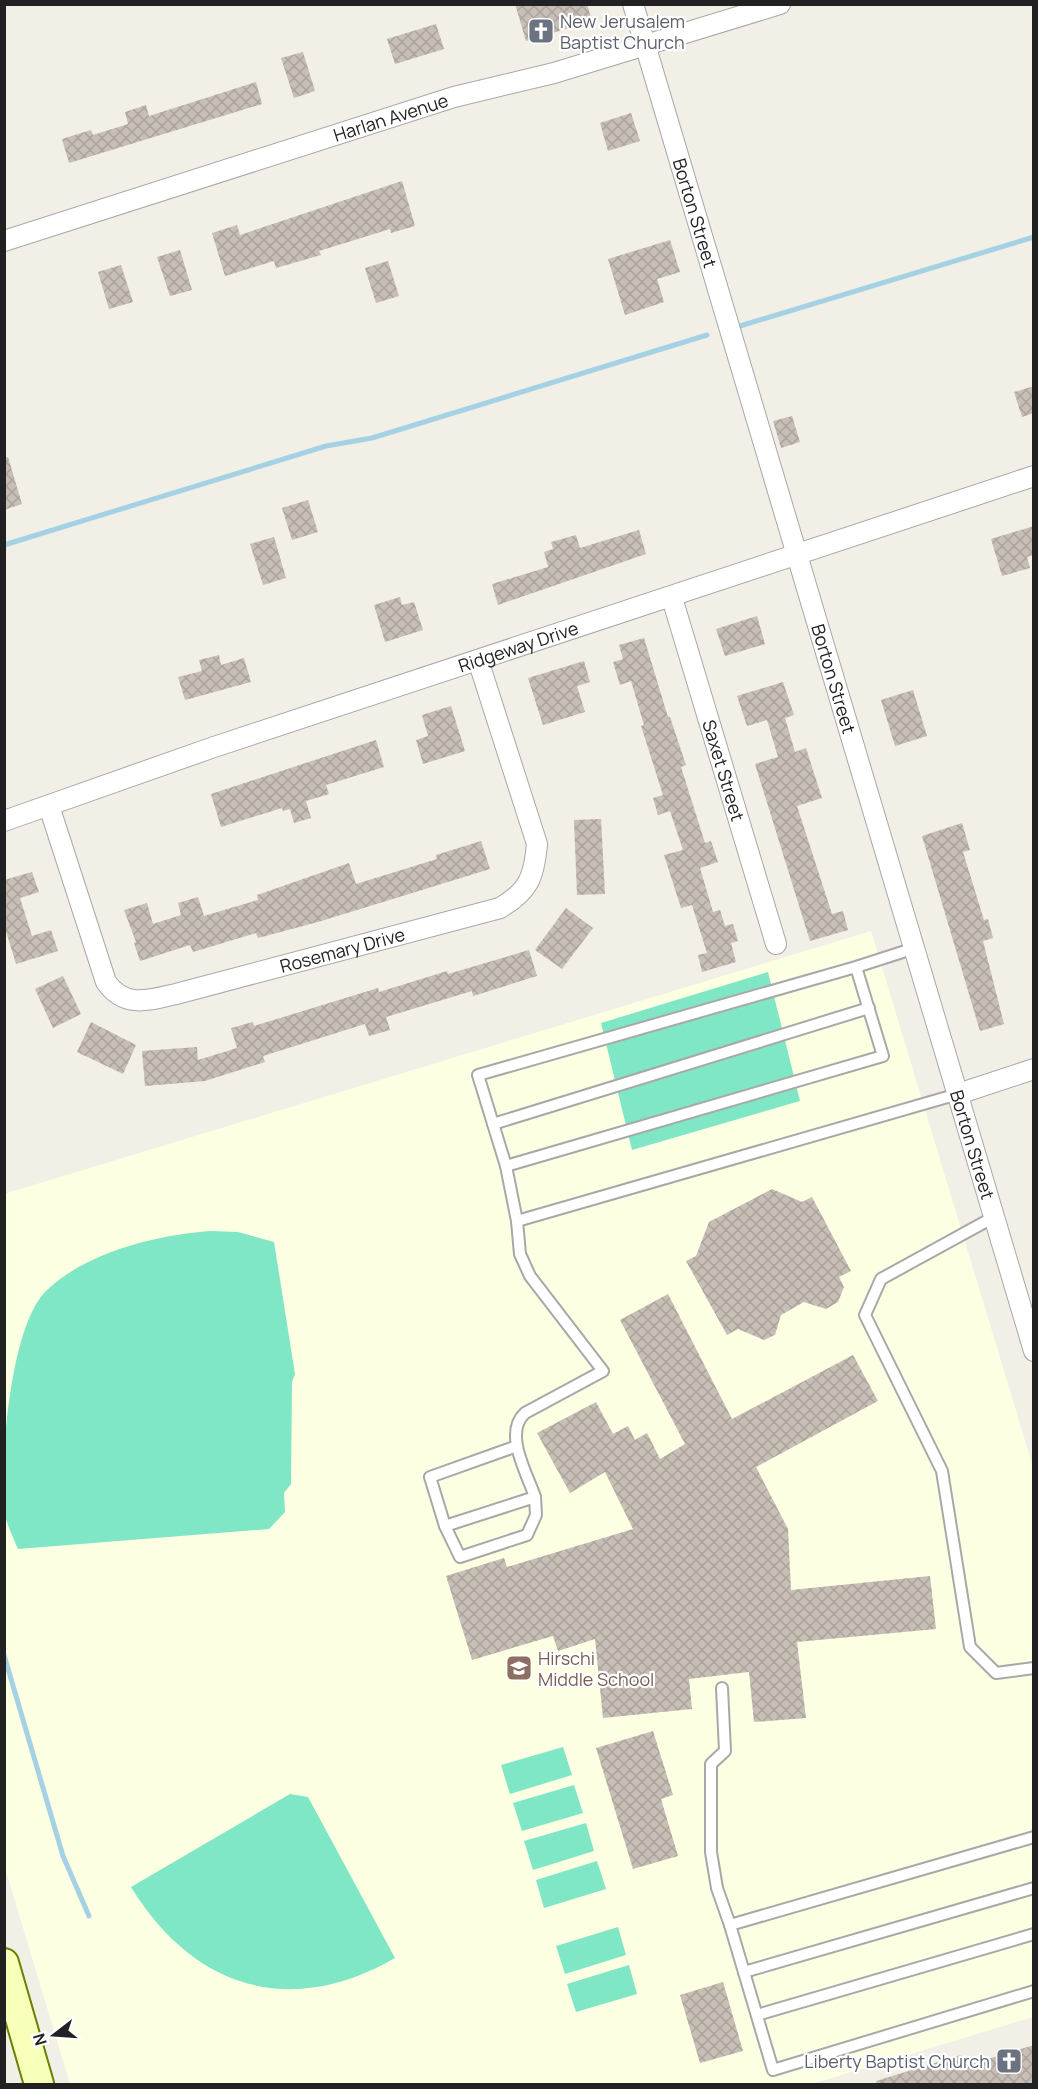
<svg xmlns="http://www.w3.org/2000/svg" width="1038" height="2089" font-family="Manrope,sans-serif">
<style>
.education{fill:#fdffe3}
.pitch{fill:#7fe7c5}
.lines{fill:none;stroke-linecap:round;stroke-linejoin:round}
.stream{stroke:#a4d1e3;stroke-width:5}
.building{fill:url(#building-cross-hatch)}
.lane-casing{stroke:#a8a8a8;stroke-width:14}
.street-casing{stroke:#a8a8a8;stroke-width:22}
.secondary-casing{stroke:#6a8000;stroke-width:32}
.lane{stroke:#fff;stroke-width:10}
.street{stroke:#fff;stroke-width:20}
.secondary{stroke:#f7ffb8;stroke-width:28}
.labels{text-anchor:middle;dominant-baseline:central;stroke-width:4.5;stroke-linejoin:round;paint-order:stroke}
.worship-label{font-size:18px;fill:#5b616d;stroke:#fff;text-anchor:start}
.street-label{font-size:18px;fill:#212121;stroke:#fff}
.education-label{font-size:18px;fill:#785e54;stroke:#fff;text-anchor:start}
</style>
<defs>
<pattern id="building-cross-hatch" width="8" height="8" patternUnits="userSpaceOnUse" patternTransform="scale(1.5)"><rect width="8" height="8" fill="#c7beb6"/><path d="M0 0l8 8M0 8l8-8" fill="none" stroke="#aba39c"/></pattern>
</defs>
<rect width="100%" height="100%" fill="#f2efe7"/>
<!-- education -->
<path class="education" d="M871,931L1033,1467V2017L812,2084H70L5,1868L4,1194Z"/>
<!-- pitch -->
<g class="pitch">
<path d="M768,972L800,1101L632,1150L601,1023Z"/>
<path d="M210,1231L238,1232L274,1242L295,1374L292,1382L291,1484L284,1493L285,1512L269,1529L18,1549C13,1537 6,1523 4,1510C0,1461 10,1326 46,1291C86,1252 157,1235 210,1231Z"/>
<path d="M563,1747L572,1775L510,1794L501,1765Z"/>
<path d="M574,1785L583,1813L522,1831L513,1803Z"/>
<path d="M290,1794L308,1797L395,1958C289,2019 193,1988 131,1887Z"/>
<path d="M586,1823L594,1851L533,1870L524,1841Z"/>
<path d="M597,1861L606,1889L544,1908L536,1880Z"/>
<path d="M618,1927L626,1955L565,1974L556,1946Z"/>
<path d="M629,1965L637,1994L576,2012L567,1984Z"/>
</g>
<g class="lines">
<!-- stream -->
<g class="stream">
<path d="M740,326L1034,237"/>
<path d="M4,545L326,446L372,438L707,335"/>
<path d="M4,1655L63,1856L89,1916"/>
</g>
</g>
<!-- building -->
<g class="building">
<path d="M515,4H587L592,21L526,41Z"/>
<path d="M436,24L444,49L395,64L387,39Z"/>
<path d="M303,52L315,91L294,98L281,58Z"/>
<path d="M256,82L262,104L69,163L62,139L91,130L93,135L128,124L125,112L146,105L149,116Z"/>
<path d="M631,113L640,141L608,151L600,123Z"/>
<path d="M402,181L415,226L391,233L390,229L319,251L321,255L276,268L274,261L225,276L212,233L237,225L240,235Z"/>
<path d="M670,240L680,272L657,279L664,302L625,315L608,259Z"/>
<path d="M180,250L192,290L170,296L157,257Z"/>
<path d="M388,261L399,296L376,303L365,268Z"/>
<path d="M121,265L133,302L109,309L98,272Z"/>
<path d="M1034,386V413L1022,417L1014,392Z"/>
<path d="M792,416L800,442L781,448L773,421Z"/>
<path d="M8,457L22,504L4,510V458Z"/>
<path d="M308,500L318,532L292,540L282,508Z"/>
<path d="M1034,526V555L1027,557L1030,568L1002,576L991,539Z"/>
<path d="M639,530L646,554L498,605L492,584L548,567L544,552L553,549L551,542L576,535L580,548Z"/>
<path d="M274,537L286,578L263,585L250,544Z"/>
<path d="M400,597L402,605L414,602L423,630L385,642L374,605Z"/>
<path d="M757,616L765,644L725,656L716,629Z"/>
<path d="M644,638L668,717H670L686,765L681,767L705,843L711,841L718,862L700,868L713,912L720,910L725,926L733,924L738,941L731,943L736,962L702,972L698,955L707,953L692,905L681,908L664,855L683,850L670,811L658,815L653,798L663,795L641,726L644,725L631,681L620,685L613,662L623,659L619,645Z"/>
<path d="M219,655L221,665L244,658L251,682L185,700L178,677L202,671L199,660Z"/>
<path d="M584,661L590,682L577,686L585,712L543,725L528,678Z"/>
<path d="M783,682L794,715L785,718L795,752L806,748L822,798L797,806L832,914L843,911L848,930L810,941L755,764L778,757L767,720L747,726L737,696Z"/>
<path d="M913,690L927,736L895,746L881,700Z"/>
<path d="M451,706L465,751L423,764L416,740L428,736L422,715Z"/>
<path d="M376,740L384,767L326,785L329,794L306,801L311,818L294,823L290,809L283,811L282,808L221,827L211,794Z"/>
<path d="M601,819L605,894L577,895L574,820Z"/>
<path d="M962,823L970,850L963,852L984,920L988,919L993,938L983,941L1004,1024L980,1031L922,836Z"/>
<path d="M481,841L490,869L318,922L258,938L256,933L193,952L190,945L140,961L134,943L136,942L124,910L147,903L153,924L181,915L178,903L198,897L204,916L258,900L257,895L349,863L356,884L437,859L436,855Z"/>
<path d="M32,872L39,892L20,898L32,936L51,930L58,951L16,964L4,925V880Z"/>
<path d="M566,908L593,928L562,969L535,950Z"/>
<path d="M529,950L537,976L473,996L472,991L386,1017L390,1030L369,1036L365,1024L263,1056L265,1062L205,1081L145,1086L142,1051L197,1047L198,1060L237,1048L231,1028L253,1022L254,1026L378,988L379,992L447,971L448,974Z"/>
<path d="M63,976L81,1014L53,1028L35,989Z"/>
<path d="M91,1022L136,1045L123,1074L77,1052Z"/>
<path d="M772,1189L802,1202L812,1197L851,1271L839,1277L844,1287L838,1302L826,1309L804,1302L781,1315L775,1335L764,1340L738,1329L727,1335L686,1261L696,1256L709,1222Z"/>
<path d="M668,1294L732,1419L853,1355L878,1401L756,1467L788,1529L791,1590L930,1576L936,1629L797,1642L806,1718L754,1722L749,1672L689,1679L692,1709L603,1718L595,1639L558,1651L553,1636L472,1660L446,1576L504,1558L507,1567L633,1529L605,1472L570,1493L537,1433L596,1402L613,1434L628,1426L635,1440L647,1433L660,1459L685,1444L620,1320Z"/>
<path d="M653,1731L673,1795L661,1799L678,1856L633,1869L596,1748Z"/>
<path d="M723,1982L743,2051L700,2063L680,1995Z"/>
<path d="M1034,2045V2085H877L876,2081L961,2055L965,2066Z"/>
</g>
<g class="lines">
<defs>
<g id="lane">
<path d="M856,967L478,1075L506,1166L883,1056L856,967L915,948"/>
<path d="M493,1124L869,1008"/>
<path d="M506,1166L517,1221L958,1094"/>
<path d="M994,1217L881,1279L865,1315L942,1471L970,1647L996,1673L1034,1668"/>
<path d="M517,1221L520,1254L530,1276L603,1371L525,1413C503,1433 527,1473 535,1497L445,1526L430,1477L517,1446"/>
<path d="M445,1526L460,1557L527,1535L536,1515L535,1497"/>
<path d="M722,1688L725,1751L711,1764V1852L717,1888L730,1925"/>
<path d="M1034,1837L730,1925L773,2070L1034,1991"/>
<path d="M744,1972L1034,1888"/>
<path d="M757,2015L1034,1934"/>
</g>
<g id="street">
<path id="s1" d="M633,4L1034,1351"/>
<path id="s2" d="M4,241L454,97L554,73L780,4"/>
<path id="s3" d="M672,598L776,944"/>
<path id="s4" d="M49,806L106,982C125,1009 149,1000 176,994L500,908C529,891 534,877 537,844L478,660"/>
<path id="s5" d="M4,821L214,747L1034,476"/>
<path d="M958,1094L1034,1069"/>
</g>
<path id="secondary" d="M4,1963L39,2084"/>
</defs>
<!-- lane casing -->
<use href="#lane" class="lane-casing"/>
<!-- street casing -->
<use href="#street" class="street-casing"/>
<!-- secondary casing -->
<use href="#secondary" class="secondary-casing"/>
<!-- lane -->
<use href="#lane" class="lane"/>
<!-- street -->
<use href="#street" class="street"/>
<!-- secondary -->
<use href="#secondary" class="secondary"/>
</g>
<!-- icons -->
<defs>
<symbol id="church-square" viewBox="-11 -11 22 22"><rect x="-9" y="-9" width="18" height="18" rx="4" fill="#6b7280" stroke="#fff"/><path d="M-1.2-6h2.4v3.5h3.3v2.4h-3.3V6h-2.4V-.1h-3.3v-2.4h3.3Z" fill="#fff"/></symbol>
<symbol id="school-square" viewBox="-11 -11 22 22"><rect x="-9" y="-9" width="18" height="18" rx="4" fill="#8d6e63" stroke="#fff"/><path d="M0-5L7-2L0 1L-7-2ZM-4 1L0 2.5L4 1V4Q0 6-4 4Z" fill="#fff"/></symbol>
</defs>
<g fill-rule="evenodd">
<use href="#church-square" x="526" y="16" width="30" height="30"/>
<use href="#school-square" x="504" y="1653" width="30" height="30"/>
<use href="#church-square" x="994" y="2046" width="30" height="30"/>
</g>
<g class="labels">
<!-- worship labels -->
<g class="worship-label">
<text x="560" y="21">New Jerusalem<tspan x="560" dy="21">Baptist Church</tspan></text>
<text x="990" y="2061" text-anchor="end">Liberty Baptist Church</text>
</g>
<!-- street labels -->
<g class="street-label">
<text stroke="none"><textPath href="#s2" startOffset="406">Harlan Avenue</textPath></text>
<text stroke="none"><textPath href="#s1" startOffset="218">Borton Street</textPath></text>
<text stroke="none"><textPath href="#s5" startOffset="543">Ridgeway Drive</textPath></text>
<text stroke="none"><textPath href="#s1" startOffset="704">Borton Street</textPath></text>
<text stroke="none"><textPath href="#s3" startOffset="180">Saxet Street</textPath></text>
<text stroke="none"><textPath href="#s4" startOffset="434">Rosemary Drive</textPath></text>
<text stroke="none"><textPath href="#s1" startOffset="1190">Borton Street</textPath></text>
</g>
<!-- education labels -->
<g class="education-label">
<text x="538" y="1658">Hirschi<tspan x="538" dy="21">Middle School</tspan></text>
</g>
</g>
<!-- border -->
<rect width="1038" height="2089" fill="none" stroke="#212121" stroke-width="12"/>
<!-- north arrow -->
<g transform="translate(54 2035) rotate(253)" stroke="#ffffff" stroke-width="4.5" paint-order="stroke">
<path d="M0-4.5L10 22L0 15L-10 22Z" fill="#212121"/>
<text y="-9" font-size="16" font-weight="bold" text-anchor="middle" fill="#212121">N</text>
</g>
</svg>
